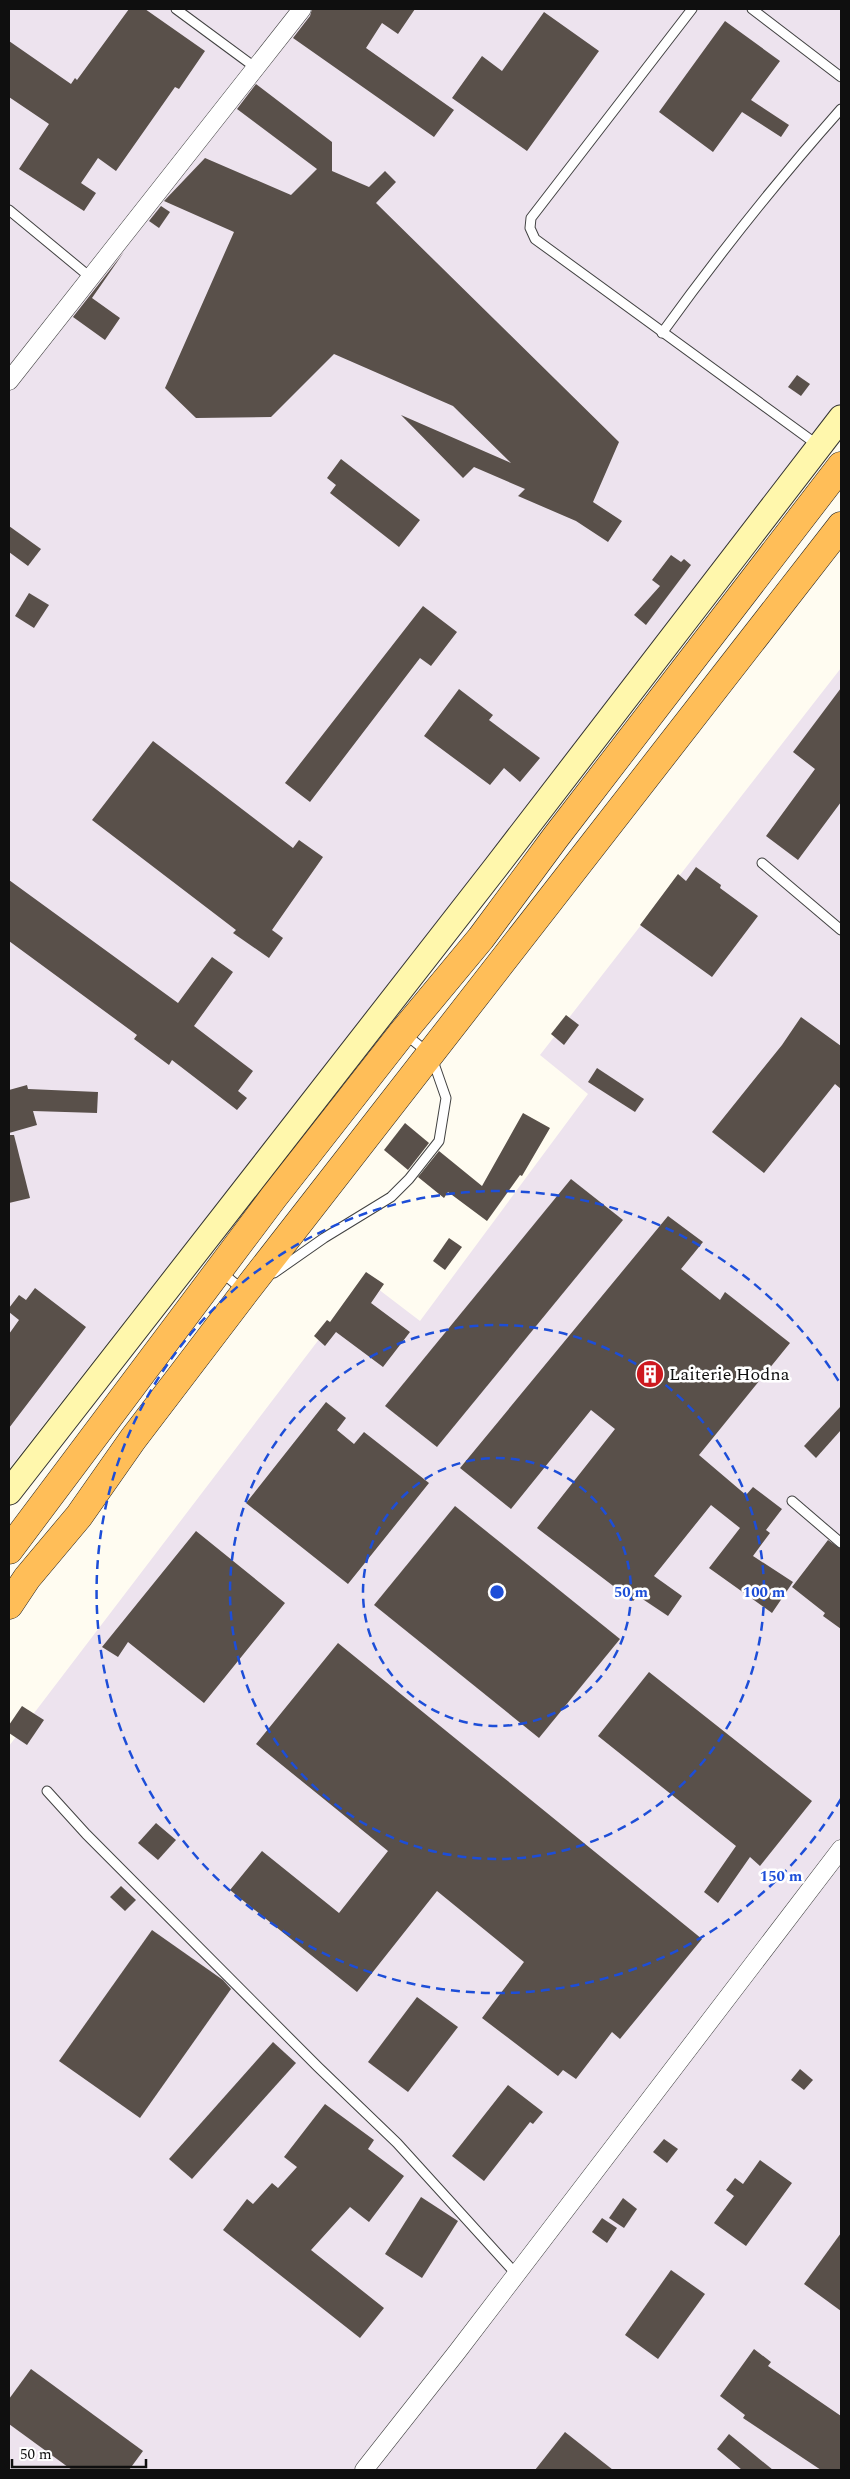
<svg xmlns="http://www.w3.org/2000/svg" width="850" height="2479" font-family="Spectral,serif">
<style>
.industrial{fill:#ede3ee}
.building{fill:#59504a}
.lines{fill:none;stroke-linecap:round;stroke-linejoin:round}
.service-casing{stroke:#424242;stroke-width:11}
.minor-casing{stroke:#424242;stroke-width:19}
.secondary-casing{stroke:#313131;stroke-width:27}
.trunk-casing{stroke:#202020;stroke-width:29}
.service{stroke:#fff;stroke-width:9}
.minor{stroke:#fff;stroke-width:18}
.secondary{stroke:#fff7ac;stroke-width:25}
.trunk{stroke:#ffbe58;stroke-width:28}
.ring{fill:none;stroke:#1d4ed8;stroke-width:2.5;stroke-dasharray:9 6}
.labels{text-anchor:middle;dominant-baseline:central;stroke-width:5;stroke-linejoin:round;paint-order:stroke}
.poi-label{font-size:18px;fill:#0f0f0f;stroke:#fff;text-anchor:start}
.centre{fill:#1d4ed8;stroke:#fff;stroke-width:2.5}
.ring-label{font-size:15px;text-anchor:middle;font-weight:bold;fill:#1d4ed8;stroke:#fff;stroke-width:5;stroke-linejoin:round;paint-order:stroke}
</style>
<rect width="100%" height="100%" fill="#fffcf1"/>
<!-- industrial -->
<g class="industrial">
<path d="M9,9H841V406L9,1469Z"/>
<path d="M841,668V2470H9V1746L365,1279L420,1321L588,1094L540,1055Z"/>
</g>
<!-- building -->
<g class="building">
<path d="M129,9H145L205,51L179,89L175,87L116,171L98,158L81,183L96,193L84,211L19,169L49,124L9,97V41L71,84L75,78L77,80Z"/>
<path d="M312,9H415L398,34L382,23L366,48L454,110L434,137L293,38L310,16Z"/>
<path d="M544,12L599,51L527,151L452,98L482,56L502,71Z"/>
<path d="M725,21L780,61L751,100L789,125L781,137L742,112L713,152L659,112Z"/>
<path d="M256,84L332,142V171L369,187L385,171L396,182L376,203L619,442L593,502L622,521L608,542L576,521L518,496L525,489L474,467L463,478L401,415L511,463L453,406L334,354L271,417L196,418L165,388L234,232L164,201L205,158L291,195L317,169L237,109Z"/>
<path d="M161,206L170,212L159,228L149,221Z"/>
<path d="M124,252L92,298L120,318L105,340L73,317Z"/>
<path d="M797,375L810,384L801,396L788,387Z"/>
<path d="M341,459L420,520L399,547L330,493L336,485L327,478Z"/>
<path d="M9,526L41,549L28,566L9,552Z"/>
<path d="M671,555L681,562L684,559L691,565L646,625L634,615L660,586L652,580Z"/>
<path d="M29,593L49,605L34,628L15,616Z"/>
<path d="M423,606L457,632L431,666L420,658L310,802L285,783Z"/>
<path d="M841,688V802L798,860L766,836L815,769L793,752Z"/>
<path d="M459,689L493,715L489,720L540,758L520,782L504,768L490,785L424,736Z"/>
<path d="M153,741L293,848L299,840L323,857L272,930L283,938L269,958L233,933L236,930L92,820Z"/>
<path d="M696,867L721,885L720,888L758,916L712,977L640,925L678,874L686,881Z"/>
<path d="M9,880L178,1003L212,957L233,972L194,1026L253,1071L238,1091L247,1098L237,1110L172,1060L169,1065L134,1039L137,1035L9,941Z"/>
<path d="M566,1015L579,1025L564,1045L551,1034Z"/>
<path d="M801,1017L841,1046V1089L835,1084L764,1173L712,1132L782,1045Z"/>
<path d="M597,1068L644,1099L635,1112L588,1082Z"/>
<path d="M27,1085L28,1089L98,1092L97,1113L33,1111L37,1125L9,1133V1090Z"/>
<path d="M523,1113L550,1128L522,1176L520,1175L487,1221L448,1192L444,1198L418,1177L439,1151L482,1186Z"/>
<path d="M405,1123L429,1143L408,1170L384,1150Z"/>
<path d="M9,1135H14L30,1198L9,1203Z"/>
<path d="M571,1179L623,1220L437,1447L385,1406Z"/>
<path d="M668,1216L703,1242L681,1269L720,1300L725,1292L790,1343L699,1455L746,1495L753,1487L782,1509L766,1530L770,1533L753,1556L793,1582L772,1613L709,1568L740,1528L711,1505L654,1576L682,1596L668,1616L638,1596L633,1601L537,1528L615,1429L591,1410L511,1509L460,1468Z"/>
<path d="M449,1238L462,1247L445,1270L433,1261Z"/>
<path d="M366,1272L384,1284L371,1303L410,1332L383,1367L336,1332L325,1346L314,1336L327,1320L330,1322Z"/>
<path d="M35,1288L86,1327L9,1428V1334L19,1320L9,1312V1308L19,1295L26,1300Z"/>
<path d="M326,1402L346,1418L337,1430L354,1444L364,1432L429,1483L348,1584L246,1503Z"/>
<path d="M841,1406V1430L816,1458L804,1446Z"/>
<path d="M455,1506L620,1639L539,1738L374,1605Z"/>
<path d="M196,1531L285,1603L204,1703L128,1642L118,1657L102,1647Z"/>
<path d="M828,1540L841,1549V1629L823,1616L825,1613L792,1587Z"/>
<path d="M338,1643L702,1939L620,2039L612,2032L576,2079L563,2070L558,2076L482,2018L524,1962L437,1891L357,1992L230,1890L262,1851L339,1913L388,1851L256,1744Z"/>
<path d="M649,1672L812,1801L760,1866L750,1857L718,1903L704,1892L736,1846L598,1736Z"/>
<path d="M22,1706L44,1720L27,1745L9,1733V1725Z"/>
<path d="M156,1823L176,1840L158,1860L138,1843Z"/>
<path d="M121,1886L136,1900L125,1911L110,1897Z"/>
<path d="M152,1930L223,1980L231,1989L140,2118L59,2061Z"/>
<path d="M417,1997L458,2027L408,2092L368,2062Z"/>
<path d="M273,2042L296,2063L192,2179L169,2159Z"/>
<path d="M800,2069L813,2080L804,2090L791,2080Z"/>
<path d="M508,2085L543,2112L533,2124L530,2122L484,2181L452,2156Z"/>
<path d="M325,2104L374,2140L368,2149L404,2176L369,2222L350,2207L311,2250L384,2308L360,2338L223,2230L247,2199L253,2204L272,2183L278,2188L297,2167L284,2157Z"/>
<path d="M664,2139L678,2149L667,2163L653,2152Z"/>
<path d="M760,2160L792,2183L746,2246L714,2223L734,2196L726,2190L735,2178L743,2184Z"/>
<path d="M421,2197L458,2221L422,2278L385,2254Z"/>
<path d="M623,2198L637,2209L624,2228L609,2218Z"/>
<path d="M602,2218L617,2228L607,2243L592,2232Z"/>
<path d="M841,2233V2311L804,2284Z"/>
<path d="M671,2270L705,2294L658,2359L625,2335Z"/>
<path d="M754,2349L771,2362L768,2366L841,2416V2470H821L743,2418L745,2415L720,2396Z"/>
<path d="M31,2369L143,2451L129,2470H72L9,2424V2399Z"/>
<path d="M565,2432L613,2470H535Z"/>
<path d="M729,2434L773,2470H742L717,2449Z"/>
</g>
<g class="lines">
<defs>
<g id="service">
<path d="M176,9L256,68"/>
<path d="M692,9L531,218L530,228L535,239L819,446"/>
<path d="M752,9L841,77"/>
<path d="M9,210L90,277"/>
<path d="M662,333C719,254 776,182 841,109"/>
<path d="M762,863L841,930"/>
<path d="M220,1271L243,1290"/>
<path d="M274,1273L324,1238L391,1197L409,1179L439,1141L446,1098L431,1055L405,1034"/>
<path d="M792,1501L841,1543"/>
<path d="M47,1791L86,1834L318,2067L397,2143L516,2274"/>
</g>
<g id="minor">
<path d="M9,381L302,9"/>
<path d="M364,2470L457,2352L841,1849"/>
</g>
<path id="secondary" d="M9,1492L496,867L841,418"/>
<g id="trunk">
<path d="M9,1550L273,1198L403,1032L481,938L555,838L841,466"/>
<path d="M9,1605L27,1578L79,1516L133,1439L245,1292L841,526"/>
</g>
</defs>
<!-- service casing -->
<use href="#service" class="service-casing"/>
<!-- minor casing -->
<use href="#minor" class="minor-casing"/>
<!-- secondary casing -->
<use href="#secondary" class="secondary-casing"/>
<!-- trunk casing -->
<use href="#trunk" class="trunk-casing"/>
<!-- service -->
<use href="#service" class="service"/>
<!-- minor -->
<use href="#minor" class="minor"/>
<!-- secondary -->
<use href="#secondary" class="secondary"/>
<!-- trunk -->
<use href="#trunk" class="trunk"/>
</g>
<!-- distance rings -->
<g class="ring">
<circle cx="497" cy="1592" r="134"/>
<circle cx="497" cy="1592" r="267"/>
<path d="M841 1799A401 401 0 1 1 841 1385"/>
</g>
<!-- icons -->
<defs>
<symbol id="building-disc" viewBox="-11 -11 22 22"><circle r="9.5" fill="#cd191f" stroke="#fff"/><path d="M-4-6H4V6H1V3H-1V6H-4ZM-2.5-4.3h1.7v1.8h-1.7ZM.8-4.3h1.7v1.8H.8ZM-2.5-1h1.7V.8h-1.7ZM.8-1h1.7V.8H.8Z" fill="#fff"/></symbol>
</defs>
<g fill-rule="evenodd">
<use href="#building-disc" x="634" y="1358" width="32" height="32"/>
</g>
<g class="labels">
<!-- poi labels -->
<g class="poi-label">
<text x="669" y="1374">Laiterie Hodna</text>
</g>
</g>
<circle cx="497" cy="1592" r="8" class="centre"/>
<g class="ring-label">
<text x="631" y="1597">50 m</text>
<text x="764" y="1597">100 m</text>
<text x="781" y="1881">150 m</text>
</g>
<!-- border -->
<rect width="850" height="2479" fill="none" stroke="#0f0f0f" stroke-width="20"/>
<!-- scale -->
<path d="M12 2459v8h134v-8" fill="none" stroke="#0f0f0f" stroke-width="2.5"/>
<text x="20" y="2459" font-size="15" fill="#0f0f0f" stroke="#ffffff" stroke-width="4" paint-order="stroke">50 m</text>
</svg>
